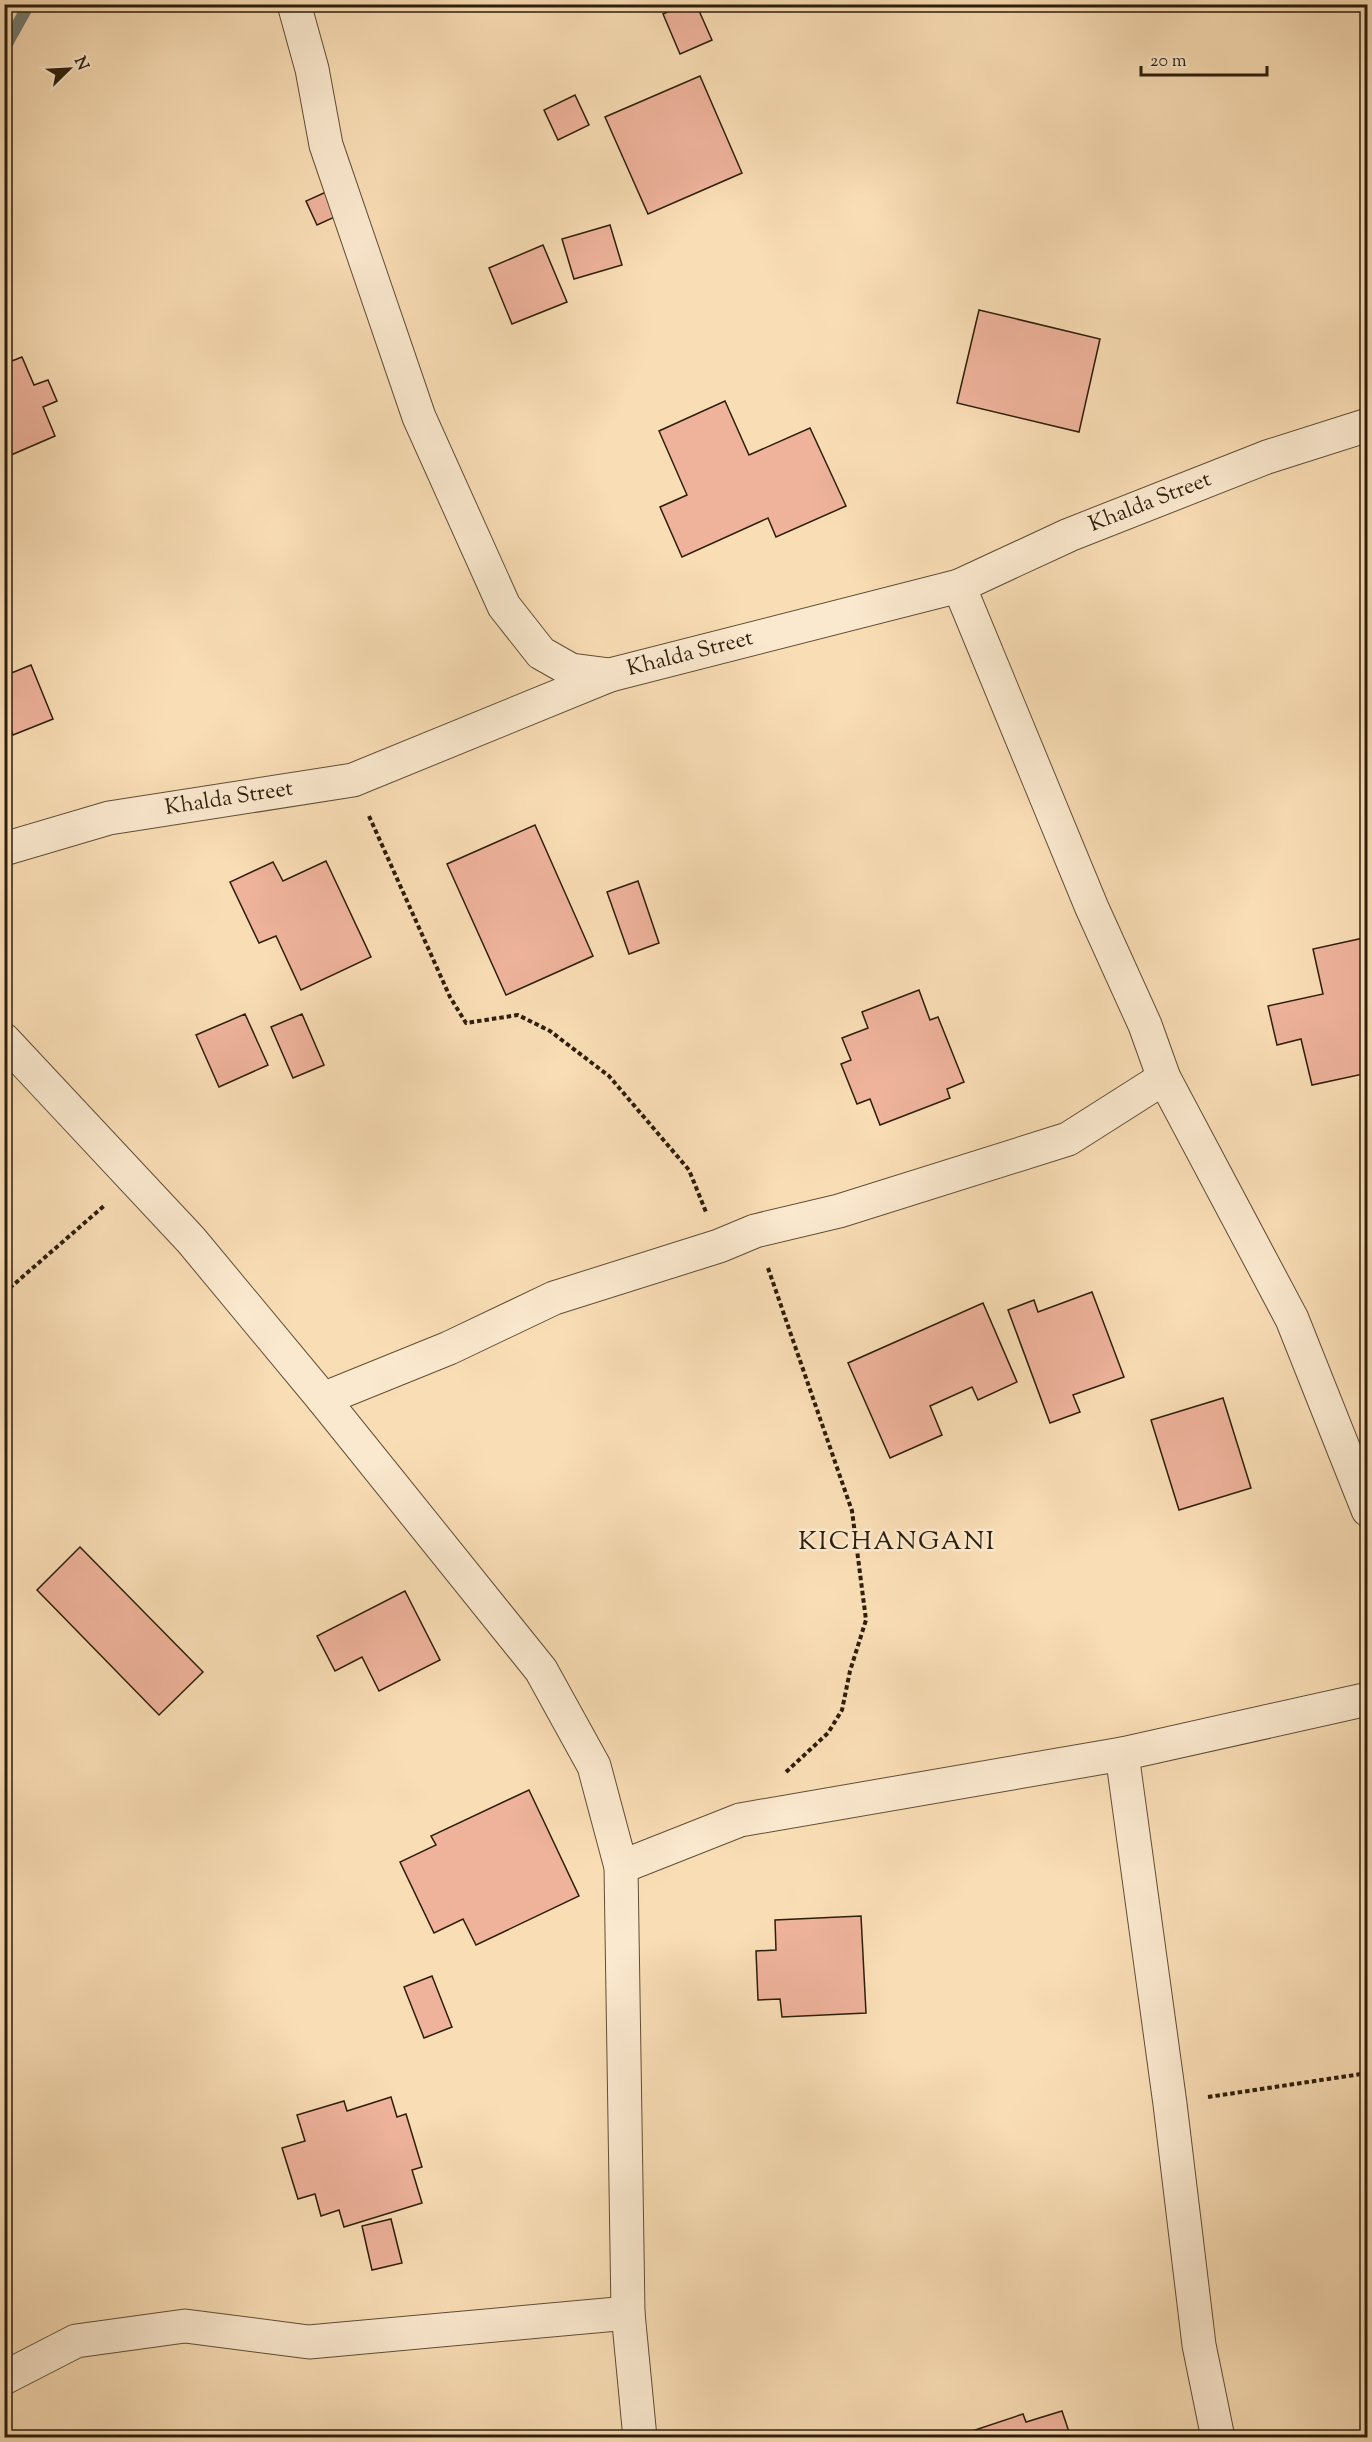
<svg xmlns="http://www.w3.org/2000/svg" width="1372" height="2442" font-family="'Sorts Mill Goudy',serif">
<style>
.lines{fill:none;stroke-linecap:round;stroke-linejoin:round}
.stream{stroke:#737c72;stroke-width:12}
.building{fill:#efb39c;stroke:#2d1e0a;stroke-width:1.5}
.street-casing{stroke:#604e35;stroke-width:35}
.path{stroke:#2d1e0a;stroke-width:4;stroke-dasharray:4.5 3;stroke-linecap:butt}
.street{stroke:#fbe9cf;stroke-width:33}
.labels{text-anchor:middle;dominant-baseline:central;stroke-width:5;stroke-linejoin:round;paint-order:stroke}
.street-label{font-size:22px;fill:#2d1e0a;stroke:#fbe9cf}
.quarter-label{font-size:26px;letter-spacing:1.5px;fill:#2d1e0a;stroke:#fbe9cf}
</style>
<rect width="100%" height="100%" fill="#f9ddb5"/>
<filter id="stains"><feTurbulence type="fractalNoise" baseFrequency=".00333" numOctaves="4"/><feColorMatrix values="0 0 0 0 .2 0 0 0 0 .09 0 0 0 0 .02 0 0 0 .5 -.17"/></filter>
<radialGradient id="worn" r=".72"><stop offset=".6" stop-color="#630" stop-opacity="0"/><stop offset="1" stop-color="#630" stop-opacity=".3"/></radialGradient>
<g class="lines">
<!-- stream -->
<path class="stream" d="M4,49L29,4"/>
</g>
<!-- building -->
<g class="building">
<path d="M685,4H696L712,40L680,54L663,14Z"/>
<path d="M700,76L742,173L648,214L605,117Z"/>
<path d="M575,95L589,125L558,140L544,110Z"/>
<path d="M326,192L337,216L317,225L306,201Z"/>
<path d="M610,225L622,265L574,279L562,239Z"/>
<path d="M543,245L567,302L512,324L489,268Z"/>
<path d="M979,310L1100,339L1079,432L957,403Z"/>
<path d="M22,357L34,385L48,380L57,401L43,407L55,436L4,458V364Z"/>
<path d="M725,401L749,455L810,428L846,506L776,537L768,518L682,557L660,507L687,495L659,431Z"/>
<path d="M31,665L53,719L13,735L4,715V676Z"/>
<path d="M535,825L593,956L506,995L447,864Z"/>
<path d="M326,861L371,957L301,990L276,936L259,943L230,882L273,862L283,881Z"/>
<path d="M638,881L659,943L629,954L607,892Z"/>
<path d="M1368,937V1073L1312,1085L1301,1039L1277,1045L1268,1006L1323,994L1313,949Z"/>
<path d="M919,990L930,1020L938,1017L964,1082L947,1089L950,1098L880,1125L870,1099L857,1104L841,1064L851,1060L842,1038L868,1028L862,1012Z"/>
<path d="M245,1014L268,1065L219,1087L196,1035Z"/>
<path d="M302,1014L324,1065L293,1078L271,1027Z"/>
<path d="M1092,1292L1124,1377L1073,1395L1080,1412L1050,1423L1008,1310L1034,1300L1038,1312Z"/>
<path d="M983,1303L1017,1382L978,1400L972,1387L930,1406L942,1435L890,1458L848,1363Z"/>
<path d="M1223,1398L1251,1488L1179,1510L1151,1420Z"/>
<path d="M80,1547L203,1672L159,1715L37,1590Z"/>
<path d="M405,1591L440,1660L379,1691L362,1657L335,1671L317,1636Z"/>
<path d="M529,1790L579,1896L476,1945L463,1919L434,1933L400,1862L436,1845L431,1836Z"/>
<path d="M861,1916L866,2013L782,2017L780,1999L758,2000L756,1951L776,1950L775,1920Z"/>
<path d="M432,1976L452,2027L424,2038L404,1987Z"/>
<path d="M391,2097L397,2117L406,2114L422,2167L412,2170L422,2203L344,2227L339,2210L321,2216L315,2194L298,2199L282,2148L305,2141L297,2115L344,2101L347,2111Z"/>
<path d="M391,2219L402,2263L372,2270L362,2226Z"/>
<path d="M1062,2411L1071,2438H967L966,2433L1023,2414L1026,2422Z"/>
</g>
<g class="lines">
<defs>
<g id="street">
<path d="M294,4L312,69L326,145L419,417L504,606L541,653L571,670L610,675"/>
<path d="M959,586L1092,908L1145,1025L1164,1078L1292,1319L1368,1510"/>
<path id="s1" d="M4,849L109,818L353,780L610,675L959,586L1069,535L1267,457L1368,425"/>
<path d="M4,1040L191,1240L323,1399L541,1670L594,1766L621,1867L628,2313L640,2438"/>
<path d="M323,1399L449,1348L554,1298L719,1246L755,1231L839,1211L1068,1139L1164,1078"/>
<path d="M1122,1754L1170,2104L1199,2345L1218,2438"/>
<path d="M621,1867L740,1820L1122,1754L1368,1699"/>
<path d="M4,2378L76,2341L185,2326L309,2342L628,2313"/>
</g>
</defs>
<!-- street casing -->
<use href="#street" class="street-casing"/>
<!-- path -->
<g class="path">
<path d="M369,816L450,997L466,1023L518,1015L550,1031L609,1076L689,1170L706,1212"/>
<path d="M768,1268L852,1511L866,1620L850,1671L842,1710L828,1733L786,1772"/>
<path d="M4,1293L105,1205"/>
<path d="M1208,2097L1368,2073"/>
</g>
<!-- street -->
<use href="#street" class="street"/>
</g>
<g class="labels">
<!-- street labels -->
<g class="street-label">
<text stroke="none"><textPath href="#s1" startOffset="1203">Khalda Street</textPath></text>
<text stroke="none"><textPath href="#s1" startOffset="717">Khalda Street</textPath></text>
<text stroke="none"><textPath href="#s1" startOffset="231">Khalda Street</textPath></text>
</g>
<!-- quarter labels -->
<g class="quarter-label">
<text x="897" y="1542">KICHANGANI</text>
</g>
</g>
<!-- margin -->
<rect width="1372" height="2442" fill="none" stroke="#f9ddb5" stroke-width="24"/>
<rect x="6" y="6" width="1360" height="2430" fill="none" stroke="#2d1e0a" stroke-width="3"/>
<rect x="12" y="12" width="1348" height="2418" fill="none" stroke="#2d1e0a" stroke-width="1.5"/>
<!-- north arrow -->
<g transform="translate(69 69) rotate(66)" stroke="#fbe9cf" stroke-width="4.5" paint-order="stroke">
<path d="M0-4.5L10 22L0 15L-10 22Z" fill="#2d1e0a"/>
<text y="-9" font-size="16" font-weight="bold" text-anchor="middle" fill="#2d1e0a">N</text>
</g>
<!-- scale -->
<path d="M1141 66v9h126v-9" fill="none" stroke="#2d1e0a" stroke-width="3"/>
<text x="1150" y="66" font-size="18" fill="#2d1e0a" stroke="#fbe9cf" stroke-width="4.5" paint-order="stroke">20 m</text>
<rect width="100%" height="100%" filter="url(#stains)"/>
<rect width="100%" height="100%" fill="url(#worn)"/>
</svg>
